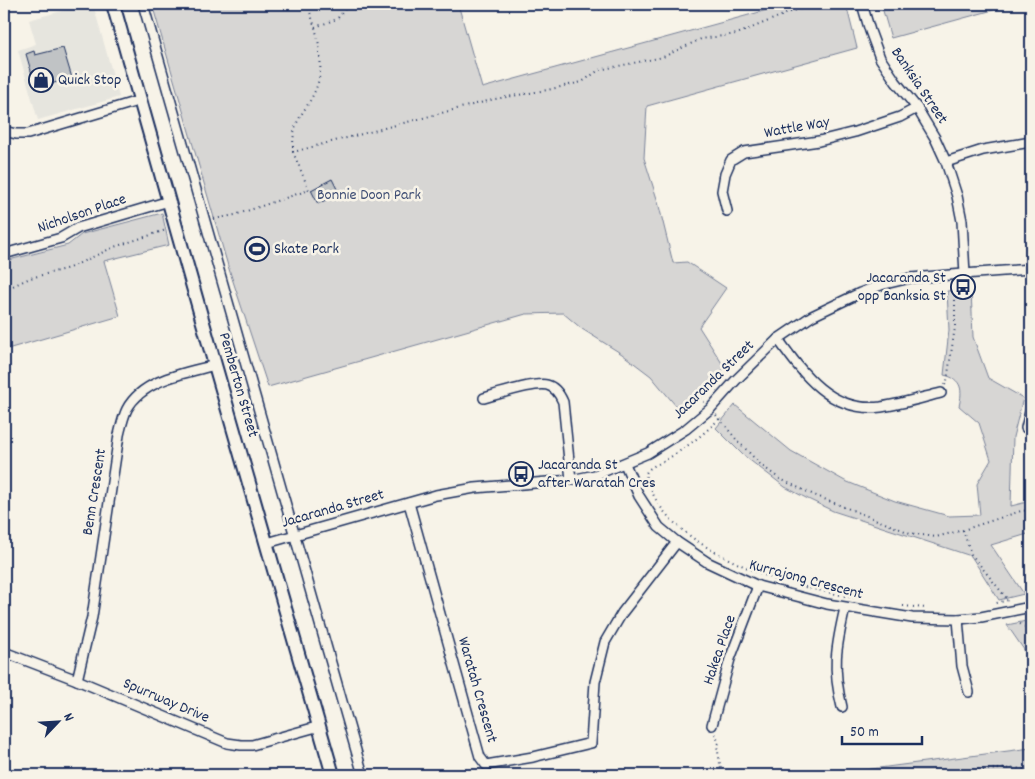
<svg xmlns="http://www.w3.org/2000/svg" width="1035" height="779" font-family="Dekko,sans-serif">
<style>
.built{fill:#e6e5de}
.green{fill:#d7d6d4;stroke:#798299}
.building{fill:#c0c3c5;stroke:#1b2f5e}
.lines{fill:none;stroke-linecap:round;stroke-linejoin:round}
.street-casing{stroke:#1b2f5e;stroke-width:12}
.secondary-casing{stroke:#1b2f5e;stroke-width:16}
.path{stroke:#1b2f5e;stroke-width:2;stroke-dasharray:1 4;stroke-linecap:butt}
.street{stroke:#f7f3e8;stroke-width:9}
.secondary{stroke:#f7f3e8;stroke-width:12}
.labels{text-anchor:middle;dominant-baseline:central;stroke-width:5;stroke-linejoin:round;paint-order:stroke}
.poi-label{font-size:16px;fill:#1b2f5e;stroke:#f7f3e8;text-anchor:start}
.street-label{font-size:16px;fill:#1b2f5e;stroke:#f7f3e8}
.park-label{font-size:16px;fill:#415076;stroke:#f7f3e8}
</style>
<rect width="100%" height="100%" fill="#f7f3e8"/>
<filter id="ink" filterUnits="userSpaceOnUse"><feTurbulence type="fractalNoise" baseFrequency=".02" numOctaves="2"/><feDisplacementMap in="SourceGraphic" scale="10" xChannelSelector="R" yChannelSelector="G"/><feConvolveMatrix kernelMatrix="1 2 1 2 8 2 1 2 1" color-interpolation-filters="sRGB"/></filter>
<g filter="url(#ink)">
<!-- built -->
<path class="built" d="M87,4H93L119,97L38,120L18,50L36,44L29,20Z"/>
<!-- green -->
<g class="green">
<path d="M152,4H458L482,88L789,4H846L857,48L647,106L644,158L658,202L673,263L687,262L726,288L699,327L725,368L681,412L651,376L622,354L582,329L563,313L526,314L268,387L228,266Z"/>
<path d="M881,4H1015L891,38Z"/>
<path d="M162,213L169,245L104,261L120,316L4,350V260H9L68,245L82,234Z"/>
<path d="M971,289L973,337L988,378L1023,398L1013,437L1011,506L1031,501V533L991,545L1024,594L999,600L971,556L833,511L808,499L785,487L743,455L716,428L735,405L791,451L845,481L895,501L949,516L980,515L977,484L991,460L979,423L959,406C963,390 962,379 944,375L949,330L947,291Z"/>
<path d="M1031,620V660L1007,625Z"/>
<path d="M1031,748V775H826Z"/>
</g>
<!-- building -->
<g class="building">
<path d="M63,48L72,78L36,88L26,54L34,51L35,55Z"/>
<path d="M332,179L339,193L318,204L311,190Z"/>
</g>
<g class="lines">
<defs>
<g id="street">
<path d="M143,4L363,775"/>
<path d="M862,4L870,31L880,58L896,82L917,108L935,138L946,162L957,196L962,221L965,274"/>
<path d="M4,131L16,134H28L141,100"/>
<path d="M946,162L983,150L1031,142"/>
<path d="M727,211L722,191L725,174L731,160L744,152L819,141L855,132L900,117L917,108"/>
<path d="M4,254L61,238L78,228L169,201"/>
<path d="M778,339C803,374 831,413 881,407C901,404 921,398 941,393"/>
<path d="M484,398C498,394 535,382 547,385C555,387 560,395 563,402L571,480"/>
<path d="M1026,428L1031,408"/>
<path d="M625,464L639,496L659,527L677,542L707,562L758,586L827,604L912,618L958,619L981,617L1031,607"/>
<path d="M409,503L480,757L486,765L533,757L591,743L595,682L605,642L622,613L677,542"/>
<path d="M267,543L436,495L475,488L571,480L595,475L648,453L686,429L710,409L736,380L778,339L812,316L860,293L881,285L910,278L1031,269"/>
<path d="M958,619L962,666L969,692"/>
<path d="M4,652L77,680L227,743L241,745H252L320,726"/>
<path d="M77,680L92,617L119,435C121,427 123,417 127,409C143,379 186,373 215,365"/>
<path d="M842,707C832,668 836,647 845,608"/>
<path d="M712,725L730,659L758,586"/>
</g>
<path id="secondary" d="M113,4L215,365L333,775"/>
</defs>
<!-- street casing -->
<use href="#street" class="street-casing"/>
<!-- secondary casing -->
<use href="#secondary" class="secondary-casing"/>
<!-- path -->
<g class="path">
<path d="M315,27L337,19L349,4"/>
<path d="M293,152C293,143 293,134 296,125C301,113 310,103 315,91C327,64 317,30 307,4"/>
<path d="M214,219L235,215L309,190L293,152L495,99L547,90L582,82L599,70L663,57L701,39L737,34L793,11L820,4"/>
<path d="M4,290L30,278L69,268L114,247L166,230"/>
<path d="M954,293L966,292"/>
<path d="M945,385L947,381L955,327V287"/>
<path d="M700,398L704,402"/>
<path d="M716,415L736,439L761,465L780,479L814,495L910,533L936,537L963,530L1021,511L1031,510"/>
<path d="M719,419C702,436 682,451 660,463C654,466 648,468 645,475C649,484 652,494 658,503C683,542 737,564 779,581"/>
<path d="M963,530L971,554L1008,600L993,604"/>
<path d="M800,586L854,598"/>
<path d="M903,606L926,608"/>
<path d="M1020,624L1031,630"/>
<path d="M715,734L719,743L717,746L722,775"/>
<path d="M913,775L1013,768L1031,770"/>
</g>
<!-- street -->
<use href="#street" class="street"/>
<!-- secondary -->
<use href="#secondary" class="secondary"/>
</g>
</g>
<!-- icons -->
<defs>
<symbol id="shop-ring" viewBox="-11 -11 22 22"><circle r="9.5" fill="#f7f3e8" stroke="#1b2f5e" stroke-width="1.5"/><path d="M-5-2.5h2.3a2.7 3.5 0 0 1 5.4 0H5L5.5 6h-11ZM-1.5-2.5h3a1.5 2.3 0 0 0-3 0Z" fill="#1b2f5e"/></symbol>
<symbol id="stadium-ring" viewBox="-11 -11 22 22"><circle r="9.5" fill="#f7f3e8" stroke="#1b2f5e" stroke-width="1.5"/><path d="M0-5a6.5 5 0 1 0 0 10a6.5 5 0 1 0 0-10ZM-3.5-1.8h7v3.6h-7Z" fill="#1b2f5e"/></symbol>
<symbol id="bus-ring" viewBox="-11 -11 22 22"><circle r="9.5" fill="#f7f3e8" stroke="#1b2f5e" stroke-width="1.5"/><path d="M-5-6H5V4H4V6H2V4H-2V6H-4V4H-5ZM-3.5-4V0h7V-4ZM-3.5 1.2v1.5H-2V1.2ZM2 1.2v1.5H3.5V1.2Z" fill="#1b2f5e"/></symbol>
</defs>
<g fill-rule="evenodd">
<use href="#shop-ring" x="27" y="66" width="28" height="28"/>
<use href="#stadium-ring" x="243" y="235" width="28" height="28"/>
<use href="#bus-ring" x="949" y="273" width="28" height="28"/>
<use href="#bus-ring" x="507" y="460" width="28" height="28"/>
</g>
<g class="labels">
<!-- poi labels -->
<g class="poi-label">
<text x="58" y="80">Quick Stop</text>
<text x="274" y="249">Skate Park</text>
<text x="946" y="278" text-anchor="end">Jacaranda St<tspan x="946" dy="18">opp Banksia St</tspan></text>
<text x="538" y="465">Jacaranda St<tspan x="538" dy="18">after Waratah Cres</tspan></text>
</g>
<!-- street labels -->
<g class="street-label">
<text transform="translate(919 86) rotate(56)">Banksia Street</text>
<text transform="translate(797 128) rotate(-10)">Wattle Way</text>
<text transform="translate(82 214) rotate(-19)">Nicholson Place</text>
<text transform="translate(714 380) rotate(-44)">Jacaranda Street</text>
<text transform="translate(238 385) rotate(74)">Pemberton Street</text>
<text transform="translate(95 492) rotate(-81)">Benn Crescent</text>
<text transform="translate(333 509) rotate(-16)">Jacaranda Street</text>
<text transform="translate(806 580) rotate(15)">Kurrajong Crescent</text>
<text transform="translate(720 650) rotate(-71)">Hakea Place</text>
<text transform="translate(477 690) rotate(74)">Waratah Crescent</text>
<text transform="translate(166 701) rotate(23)">Spurrway Drive</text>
</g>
<!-- park labels -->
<g class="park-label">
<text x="369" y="195">Bonnie Doon Park</text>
</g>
</g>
<!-- margin -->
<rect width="1035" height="779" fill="none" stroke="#f7f3e8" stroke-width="20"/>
<rect x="10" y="10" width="1015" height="759" fill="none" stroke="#1b2f5e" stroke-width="2" filter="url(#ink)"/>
<!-- north arrow -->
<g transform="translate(58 722) rotate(65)" stroke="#f7f3e8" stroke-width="4" paint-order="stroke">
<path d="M0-4L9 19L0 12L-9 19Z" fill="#1b2f5e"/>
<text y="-8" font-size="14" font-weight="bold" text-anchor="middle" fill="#1b2f5e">N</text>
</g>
<!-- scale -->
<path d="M842 736v8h80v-8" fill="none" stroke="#1b2f5e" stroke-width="2.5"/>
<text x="850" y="736" font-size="15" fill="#1b2f5e" stroke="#f7f3e8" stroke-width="4" paint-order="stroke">50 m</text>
</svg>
